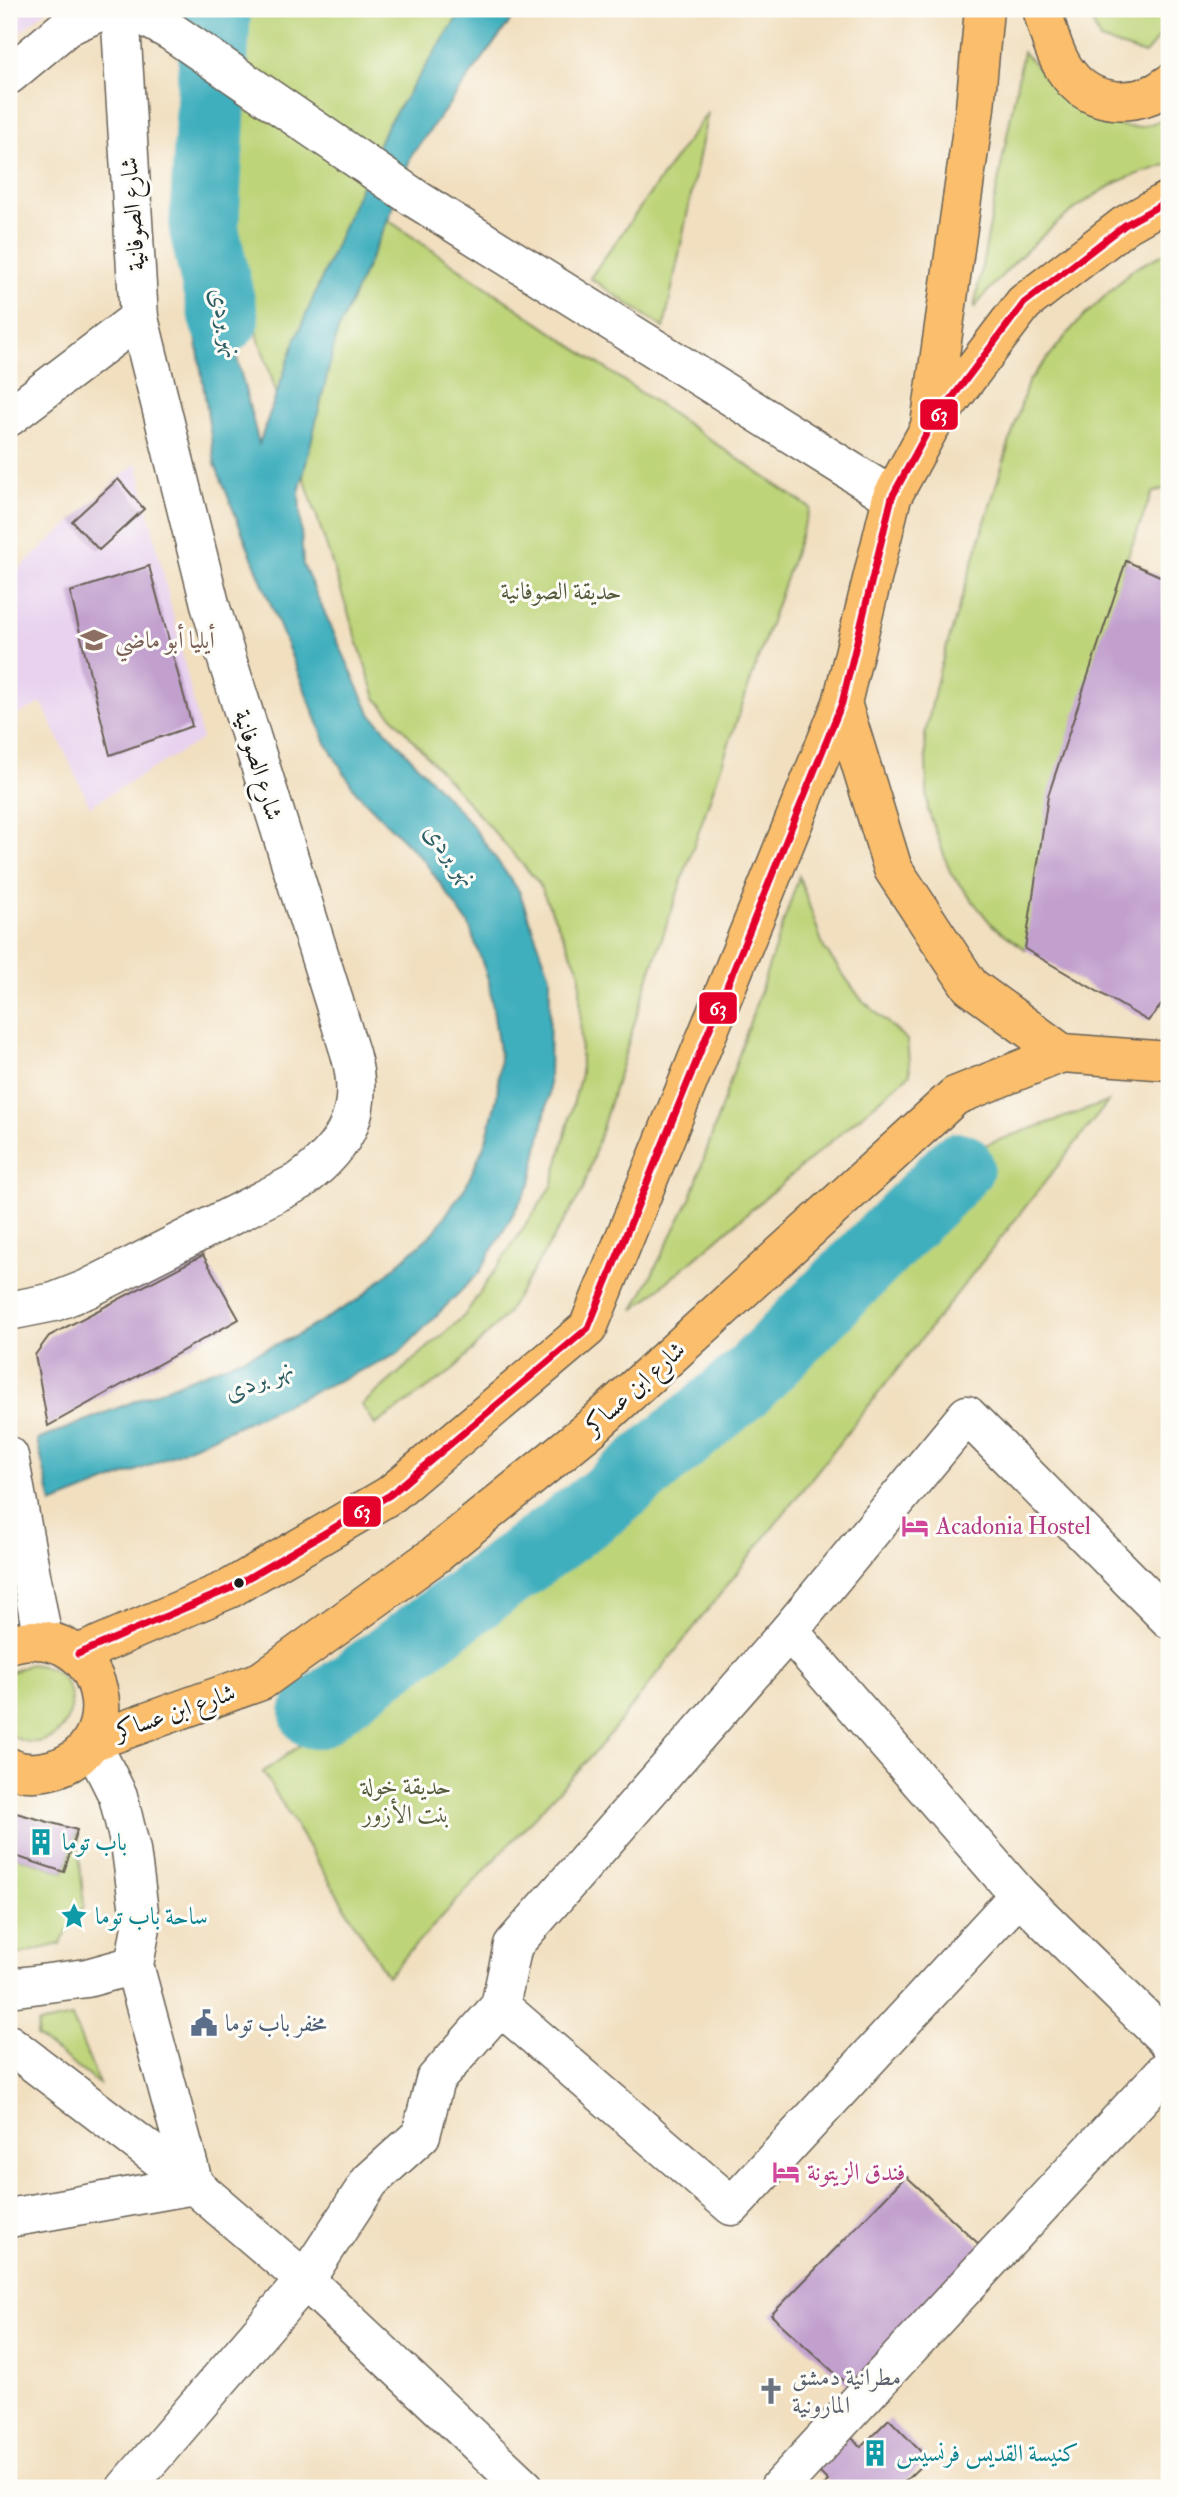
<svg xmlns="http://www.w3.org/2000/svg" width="1178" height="2497" font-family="'IM FELL Double Pica',Amiri,serif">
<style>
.built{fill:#e8d2ef}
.green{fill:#bed479;stroke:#6d784a;stroke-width:2}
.water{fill:#41afbd;stroke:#2e666c;stroke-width:2}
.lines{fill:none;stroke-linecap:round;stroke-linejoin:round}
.river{stroke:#41afbd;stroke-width:70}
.building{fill:#c2a0ce}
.minor-casing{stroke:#676055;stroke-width:41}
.major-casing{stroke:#676055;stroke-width:41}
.minor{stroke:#fff;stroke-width:38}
.major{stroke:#fabe6d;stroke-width:38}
.bus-1-casing{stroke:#fdfcf7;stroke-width:12}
.bus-1{stroke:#e4002b;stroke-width:7}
.bus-dot{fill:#1c1c1c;stroke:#fdfcf7;stroke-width:2.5}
.labels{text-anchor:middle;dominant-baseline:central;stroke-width:6;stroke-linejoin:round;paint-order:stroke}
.street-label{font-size:24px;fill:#1c1c1c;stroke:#fdfcf7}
.park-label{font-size:24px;fill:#555c3d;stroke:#fdfcf7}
.education-label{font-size:24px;fill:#785e54;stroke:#fdfcf7;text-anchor:start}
.hotel-label{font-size:24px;fill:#b23c85;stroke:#fdfcf7;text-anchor:start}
.culture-label{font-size:24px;fill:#0d838f;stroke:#fdfcf7;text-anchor:start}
.service-label{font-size:24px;fill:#4e5e75;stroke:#fdfcf7;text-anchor:start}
.worship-label{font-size:24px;fill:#5b616d;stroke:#fdfcf7;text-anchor:start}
.water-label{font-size:26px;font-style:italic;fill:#2d5e64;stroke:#fdfcf7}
.line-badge{stroke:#fdfcf7;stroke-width:2.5}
.badge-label{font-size:19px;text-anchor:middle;font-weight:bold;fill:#fff}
</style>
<rect width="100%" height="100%" fill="#fdfcf7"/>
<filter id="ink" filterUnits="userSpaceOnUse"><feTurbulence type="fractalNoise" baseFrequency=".0143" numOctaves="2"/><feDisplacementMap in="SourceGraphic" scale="14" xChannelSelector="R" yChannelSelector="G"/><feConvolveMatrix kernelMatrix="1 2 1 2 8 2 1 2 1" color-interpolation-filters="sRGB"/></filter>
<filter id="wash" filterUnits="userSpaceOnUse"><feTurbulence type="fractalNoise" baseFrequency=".00686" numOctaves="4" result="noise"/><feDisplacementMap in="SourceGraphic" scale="28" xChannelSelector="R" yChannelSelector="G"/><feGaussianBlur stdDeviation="1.57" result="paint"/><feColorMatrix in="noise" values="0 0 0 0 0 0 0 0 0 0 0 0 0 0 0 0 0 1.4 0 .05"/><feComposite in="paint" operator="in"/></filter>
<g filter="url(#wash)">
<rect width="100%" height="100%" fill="#f1dfc0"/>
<!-- built -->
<g class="built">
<path d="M9,9H48L9,41Z"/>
<path d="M137,462L202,739L90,806L42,703L12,717L18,728L9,732V578Z"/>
</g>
<!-- green -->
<g class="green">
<path d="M241,9H519L411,156L388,220L810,508L649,976L583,1190L505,1316L452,1371L375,1425L362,1405L464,1316L552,1186L581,1074L580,972L538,882L376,698L221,223L229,44Z"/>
<path d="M1087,9H1165L1166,29L1145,54L1100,40Z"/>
<path d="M1023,52C1048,78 1098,131 1138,127C1148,126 1160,120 1169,117V164C1153,170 1133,174 1118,182C1065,209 1010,263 974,308Z"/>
<path d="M708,112L664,328L590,278Z"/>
<path d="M1169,251V487L1152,493L1126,561L1025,949L992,925L951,874L928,810L925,735L939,672L1028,382L1074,326L1133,269Z"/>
<path d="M799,876L824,948L861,999L907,1040L910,1074L634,1310L691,1197Z"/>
<path d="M1108,1102L602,1744L387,1976L263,1772L590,1537L733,1416L950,1157Z"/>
<path d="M30,1664C105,1672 65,1771 9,1734V1673Z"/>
<path d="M77,1830L84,1906L60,1944L9,1957V1854L64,1872Z"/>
<path d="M72,2017L99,2084L37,2037L38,2024Z"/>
</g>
<!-- water -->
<path class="water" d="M196,9H216L204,229L259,444L296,338L386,127L463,9H519L411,156L388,220L338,330L299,493L303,565L370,713L471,824L519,891L550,976L549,1095L531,1183L479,1273L398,1354L148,1466L52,1504L37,1440L292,1338L359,1299L434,1232L466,1186L486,1141L497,1097L500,1057L489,982L469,925L425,862L356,792L326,743L215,464L186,269L184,83Z"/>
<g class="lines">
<!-- river -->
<g class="river">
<path d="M216,9L204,229L224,319"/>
<path d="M315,1714L603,1502L747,1382L959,1167"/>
</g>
</g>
<g id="blocks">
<!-- building -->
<g class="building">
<path d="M118,479L144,509L99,550L72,521Z"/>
<path d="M1126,561L1169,580V996L1148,1021L1025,949L1048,796Z"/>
<path d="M149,566L192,726L110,755L70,592Z"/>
<path d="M203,1255L239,1319L48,1426L35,1355L49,1336Z"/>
<path d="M9,1811L77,1830L64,1872L9,1854Z"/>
<path d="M906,2176L982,2247L849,2386L771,2315Z"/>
<path d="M889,2419L928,2459L900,2486L903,2488H821L828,2481L814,2467L848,2434L861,2447Z"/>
</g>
</g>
</g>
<g filter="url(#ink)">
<use href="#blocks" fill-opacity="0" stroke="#676055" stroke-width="2"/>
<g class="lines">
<defs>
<g id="minor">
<path d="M131,9L172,32L416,199L892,497"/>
<path d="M9,75L68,26L106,9"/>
<path d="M9,417L139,318"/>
<path d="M9,1311L54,1302L87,1289L300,1181C347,1146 366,1111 350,1053L211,608L139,318L120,9"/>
<path d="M9,1456L43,1639"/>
<path d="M789,1631L1019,1895L1169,2042"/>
<path d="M91,1742L118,1796L131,1850L141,1927L134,1965L194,2185"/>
<path d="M9,1988L87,1978L134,1965"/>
<path d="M500,2006L732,2206L1019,1895"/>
<path d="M9,2044L194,2185L305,2280L525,2488"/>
<path d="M9,2218L194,2185"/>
<path d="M126,2488L305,2280L370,2181L421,2135L435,2080L500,2006L513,1945L789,1631L967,1415L1169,1619"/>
<path d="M779,2488L1169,2067"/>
</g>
<g id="major">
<path d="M1042,9C1048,30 1054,56 1068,74C1092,107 1139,108 1169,84"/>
<path d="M930,425L975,108L984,9"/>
<path d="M842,703L893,869L970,986L1062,1053"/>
<path d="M9,1644C108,1615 136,1755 45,1771C33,1773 20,1773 9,1767"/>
<path d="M78,1654L229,1589L390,1495L588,1328L842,703L892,497L930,427L1024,303L1125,225L1169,200"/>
<path d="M91,1742L261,1681L434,1556L591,1428L955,1096L1062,1053L1169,1061"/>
</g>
</defs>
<!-- minor casing -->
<use href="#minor" class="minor-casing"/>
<!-- major casing -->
<use href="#major" class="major-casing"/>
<!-- minor -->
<use href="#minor" class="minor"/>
<!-- major -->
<use href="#major" class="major"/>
<defs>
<path id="bus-1" d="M78,1654L229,1589L390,1495L588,1328L842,703L892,497L930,427L1024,303L1125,225L1169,200"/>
</defs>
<!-- bus-1 casing -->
<use href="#bus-1" class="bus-1-casing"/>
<!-- bus-1 -->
<use href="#bus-1" class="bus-1"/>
</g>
</g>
<!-- icons -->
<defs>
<symbol id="school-bare" viewBox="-9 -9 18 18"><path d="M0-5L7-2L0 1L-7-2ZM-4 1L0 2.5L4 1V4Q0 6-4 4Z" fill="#8d6e63" stroke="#fdfcf7" stroke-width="2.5" paint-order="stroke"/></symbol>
<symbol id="hotel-bare" viewBox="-9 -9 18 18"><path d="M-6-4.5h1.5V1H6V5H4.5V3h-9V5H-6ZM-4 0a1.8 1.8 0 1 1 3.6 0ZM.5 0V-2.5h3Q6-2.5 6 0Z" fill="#d1479c" stroke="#fdfcf7" stroke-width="2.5" paint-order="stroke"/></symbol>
<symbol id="building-bare" viewBox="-9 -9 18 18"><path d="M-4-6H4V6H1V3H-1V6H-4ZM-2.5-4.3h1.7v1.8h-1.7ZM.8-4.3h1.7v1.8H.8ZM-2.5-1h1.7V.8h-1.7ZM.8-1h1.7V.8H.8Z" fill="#0f9aa8" stroke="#fdfcf7" stroke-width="2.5" paint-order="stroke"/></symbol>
<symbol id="sight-bare" viewBox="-9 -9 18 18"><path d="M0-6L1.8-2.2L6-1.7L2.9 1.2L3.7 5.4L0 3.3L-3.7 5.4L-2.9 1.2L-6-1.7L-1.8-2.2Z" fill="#0f9aa8" stroke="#fdfcf7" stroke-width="2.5" paint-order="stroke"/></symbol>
<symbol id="civic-bare" viewBox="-9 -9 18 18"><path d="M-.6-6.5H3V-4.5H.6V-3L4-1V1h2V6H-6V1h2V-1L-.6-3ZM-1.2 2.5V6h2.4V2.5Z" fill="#5c6f8a" stroke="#fdfcf7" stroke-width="2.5" paint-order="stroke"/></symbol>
<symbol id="church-bare" viewBox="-9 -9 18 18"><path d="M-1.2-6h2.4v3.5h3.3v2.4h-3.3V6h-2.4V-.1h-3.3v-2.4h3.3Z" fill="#6b7280" stroke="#fdfcf7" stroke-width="2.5" paint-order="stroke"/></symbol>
</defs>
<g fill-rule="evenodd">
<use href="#school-bare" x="75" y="621" width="38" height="38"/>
<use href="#hotel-bare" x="896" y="1507" width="38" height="38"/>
<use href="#building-bare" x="22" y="1823" width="38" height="38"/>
<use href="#sight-bare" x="55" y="1897" width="38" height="38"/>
<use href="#civic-bare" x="185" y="2004" width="38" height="38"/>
<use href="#hotel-bare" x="767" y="2153" width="38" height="38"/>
<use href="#church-bare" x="752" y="2372" width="38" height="38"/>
<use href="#building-bare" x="856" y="2434" width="38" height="38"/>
</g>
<!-- markers -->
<circle class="bus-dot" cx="239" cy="1583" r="6"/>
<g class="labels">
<!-- street labels -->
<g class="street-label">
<text transform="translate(133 214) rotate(-94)">شارع الصوفانية</text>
<text transform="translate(258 765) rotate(73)">شارع الصوفانية</text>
<text transform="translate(635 1388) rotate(-42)">شارع ابن عساكر</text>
<text transform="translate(175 1712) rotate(-19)">شارع ابن عساكر</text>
</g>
<!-- park labels -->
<g class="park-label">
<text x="561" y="591">حديقة الصوفانية</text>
<text x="406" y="1786">حديقة خولة<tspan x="406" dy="28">بنت الأزور</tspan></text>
</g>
<!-- education labels -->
<g class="education-label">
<text x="115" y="640">أيليا أبو ماضي</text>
</g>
<!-- hotel labels -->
<g class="hotel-label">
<text x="936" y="1526">Acadonia Hostel</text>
<text x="807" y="2172">فندق الزيتونة</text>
</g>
<!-- culture labels -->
<g class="culture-label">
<text x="62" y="1842">باب توما</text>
<text x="95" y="1916">ساحة باب توما</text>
<text x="896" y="2453">كنيسة القديس فرنسيس</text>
</g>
<!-- service labels -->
<g class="service-label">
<text x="225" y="2023">مخفر باب توما</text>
</g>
<!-- worship labels -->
<g class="worship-label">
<text x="792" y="2377">مطرانية دمشق<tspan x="792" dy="28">المارونية</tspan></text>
</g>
<!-- water labels -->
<g class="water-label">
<text transform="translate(226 323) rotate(77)">نهر بردى</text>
<text transform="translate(451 855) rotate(53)">نهر بردى</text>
<text transform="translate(259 1380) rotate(-22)">نهر بردى</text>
</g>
</g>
<g class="line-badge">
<rect x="919" y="398" width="40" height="33" rx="7" fill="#e4002b"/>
<rect x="698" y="991" width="40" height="34" rx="7" fill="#e4002b"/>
<rect x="342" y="1495" width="40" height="33" rx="7" fill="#e4002b"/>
</g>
<g class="badge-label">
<text x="939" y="421">63</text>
<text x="718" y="1015">63</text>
<text x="362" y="1518">63</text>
</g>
<!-- margin -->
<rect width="1178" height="2497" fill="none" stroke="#fdfcf7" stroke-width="35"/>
</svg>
